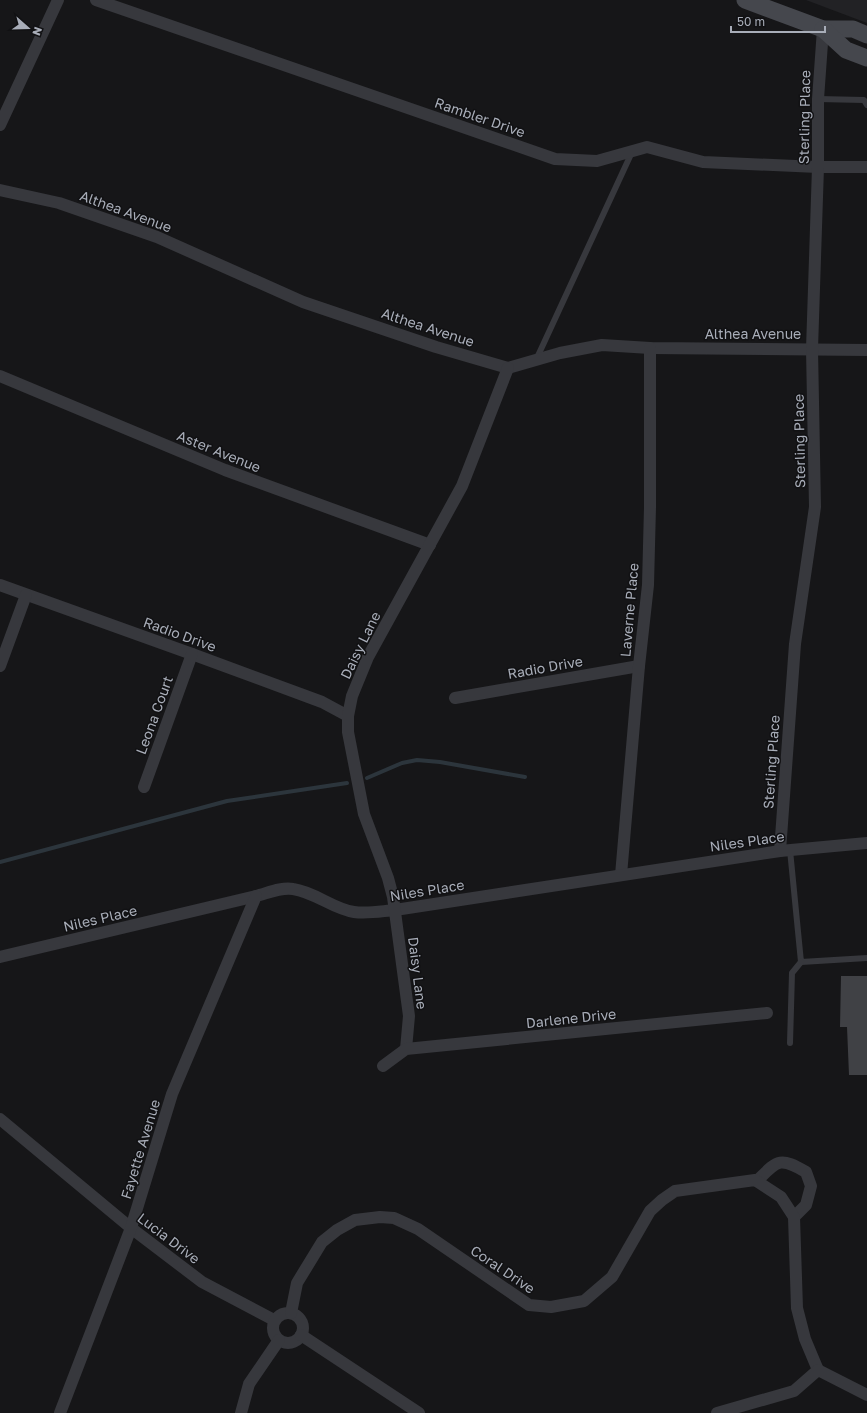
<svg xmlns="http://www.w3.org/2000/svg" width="867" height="1413" font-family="'Golos Text',sans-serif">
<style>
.built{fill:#222225}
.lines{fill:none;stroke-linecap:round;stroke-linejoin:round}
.stream{stroke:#2c353c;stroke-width:4}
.building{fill:#404145}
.service{stroke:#37383d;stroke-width:6}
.minor{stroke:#37383d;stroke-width:12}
.secondary{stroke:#45474d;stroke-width:17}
.labels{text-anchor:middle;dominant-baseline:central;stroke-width:3;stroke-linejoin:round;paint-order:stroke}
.street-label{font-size:14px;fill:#a8adb8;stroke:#111113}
</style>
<rect width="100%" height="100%" fill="#161618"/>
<!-- built -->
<path class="built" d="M806,0H867V23Z"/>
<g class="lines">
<!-- stream -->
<g class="stream">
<path d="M367,778L402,763L417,760L440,762L525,777"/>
<path d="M0,862L227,801L347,783"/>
</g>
</g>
<!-- building -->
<path class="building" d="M841,976H867V1075H849L847,1027H840Z"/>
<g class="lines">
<!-- service -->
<g class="service">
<path d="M818,99L864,100L867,105"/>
<path d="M536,360L632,152"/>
<path d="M790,850L801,962L867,958"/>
<path d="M790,1043L792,973L801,962"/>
</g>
<!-- minor -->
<g class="minor">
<path d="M96,0L555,159L597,161L647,147L703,162L818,167H867"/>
<path d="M0,125L58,0"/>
<path d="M0,190L59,203L157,237L303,302L436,347L508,368L560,353L602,345L650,348L867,350"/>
<path d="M0,376L225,470L430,545"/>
<path d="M0,585L192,654L322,702L348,716"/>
<path d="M0,666L26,595"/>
<path d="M455,698L639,666"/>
<path d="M144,787L192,654"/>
<path d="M780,851L795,644L815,507L812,349L818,167V99L823,29"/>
<path d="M621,875L639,666L648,585L650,507V348"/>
<path d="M0,957L256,896C268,893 281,887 293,889C315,892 333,909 354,912C368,914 382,911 395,910L780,851L867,843"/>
<path d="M406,1049L409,1016L393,897L388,878L364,814L348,732V716L352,696L368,657L462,486L508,368"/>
<path d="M383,1066L406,1049L767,1013"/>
<path d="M0,1119L131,1228L202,1282L274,1320"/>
<path d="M757,1181C777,1161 779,1156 806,1172L811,1186L806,1205L794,1217"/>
<circle cx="288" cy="1328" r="15"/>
<path d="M291,1313L297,1283L322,1242L337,1230L355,1220L380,1217L394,1218L418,1229L529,1305L551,1307L584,1301L612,1277L650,1211L662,1200L675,1191L755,1180L781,1197L794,1217L797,1308L805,1339L818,1370"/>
<path d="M301,1335L419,1413"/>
<path d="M60,1413L131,1228L172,1094L256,896"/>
<path d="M241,1413L249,1384L279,1340"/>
<path d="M717,1413L794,1391L818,1370L867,1395"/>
</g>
<!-- secondary -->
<g class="secondary">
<path d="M745,0L823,29H853L867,35"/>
<path d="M823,29L846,50L867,58"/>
</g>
</g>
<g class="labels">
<!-- street labels -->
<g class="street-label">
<text transform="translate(480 117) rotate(19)">Rambler Drive</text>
<text transform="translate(804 117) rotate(-89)">Sterling Place</text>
<text transform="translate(126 211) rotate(20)">Althea Avenue</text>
<text transform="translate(428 327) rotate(18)">Althea Avenue</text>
<text x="753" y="333">Althea Avenue</text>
<text transform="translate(799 441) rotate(-91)">Sterling Place</text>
<text transform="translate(219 451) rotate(22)">Aster Avenue</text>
<text transform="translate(629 610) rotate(-85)">Laverne Place</text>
<text transform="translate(180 634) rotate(20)">Radio Drive</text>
<text transform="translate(360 645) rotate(-64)">Daisy Lane</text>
<text transform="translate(545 667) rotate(-10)">Radio Drive</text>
<text transform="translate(154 715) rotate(-70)">Leona Court</text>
<text transform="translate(771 762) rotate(-86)">Sterling Place</text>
<text transform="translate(747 841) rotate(-8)">Niles Place</text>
<text transform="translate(427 890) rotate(-9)">Niles Place</text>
<text transform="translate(100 918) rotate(-13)">Niles Place</text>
<text transform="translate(418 973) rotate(83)">Daisy Lane</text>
<text transform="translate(571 1018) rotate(-6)">Darlene Drive</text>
<text transform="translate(140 1149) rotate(-73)">Fayette Avenue</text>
<text transform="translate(169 1238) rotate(37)">Lucia Drive</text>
<text transform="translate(503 1269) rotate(34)">Coral Drive</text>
</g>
</g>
<!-- north arrow -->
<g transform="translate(28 28) rotate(110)" stroke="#111113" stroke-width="3" paint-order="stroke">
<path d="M0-3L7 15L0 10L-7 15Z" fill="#a8adb8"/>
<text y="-6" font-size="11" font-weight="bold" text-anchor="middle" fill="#a8adb8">N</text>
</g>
<!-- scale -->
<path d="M731 26v6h94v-6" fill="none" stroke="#a8adb8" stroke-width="2"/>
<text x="737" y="26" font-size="12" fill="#a8adb8" stroke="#111113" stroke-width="3" paint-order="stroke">50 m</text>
</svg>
